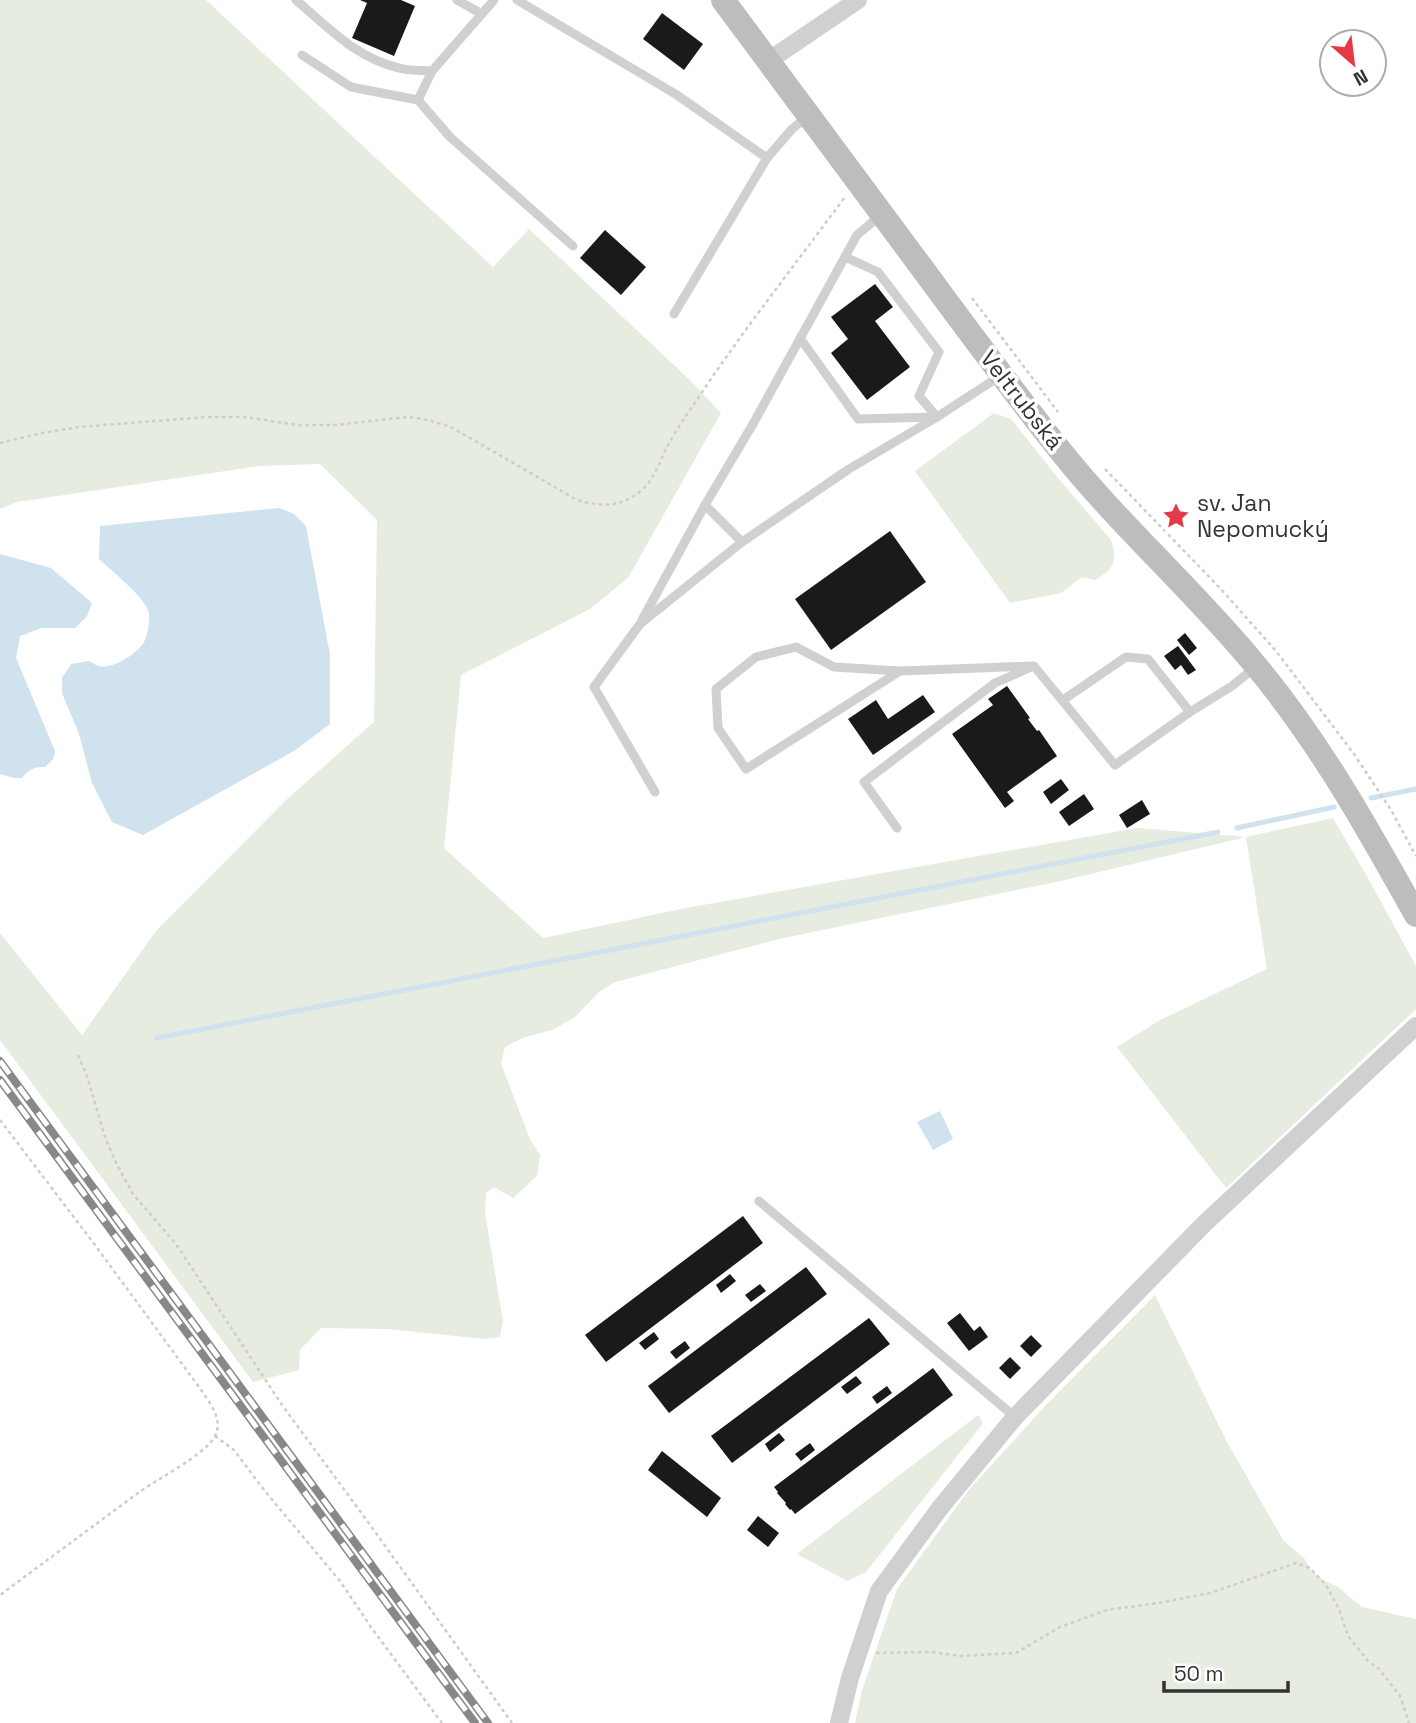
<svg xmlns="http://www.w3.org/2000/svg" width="1416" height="1723" font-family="'Space Grotesk',sans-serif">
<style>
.green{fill:#e6ecdf}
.water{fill:#cfe2ee}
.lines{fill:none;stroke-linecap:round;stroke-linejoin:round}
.stream{stroke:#cfe2ee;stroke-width:5}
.building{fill:#1a1a1a}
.path{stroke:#cdcdcd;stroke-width:2.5;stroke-dasharray:3.5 3.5;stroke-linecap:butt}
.lane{stroke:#d0d0d0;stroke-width:9}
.street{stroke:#d0d0d0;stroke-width:18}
.secondary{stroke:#bdbdbd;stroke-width:24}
.rail-casing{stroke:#888;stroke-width:8}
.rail{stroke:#fff;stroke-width:5;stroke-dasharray:16;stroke-linecap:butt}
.labels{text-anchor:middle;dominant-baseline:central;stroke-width:7;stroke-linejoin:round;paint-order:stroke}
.street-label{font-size:23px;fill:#333;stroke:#fff}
.poi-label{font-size:23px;fill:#333;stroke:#fff;text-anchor:start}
</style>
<rect width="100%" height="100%" fill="#fff"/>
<!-- green -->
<g class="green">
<path d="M0,0H206L493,267L529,229L692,382L721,413L628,578L590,609L461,675L444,848L543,938L686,908L1137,828L1246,837L1333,818L1368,878L1416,966V1009L1226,1188L1117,1047L1160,1020L1267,969L1246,837L1061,881L779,939L615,982L599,992L574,1018L552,1030L525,1037L505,1047L501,1064L530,1139L540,1155L537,1176L513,1198L494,1187L486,1193L485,1213L503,1321L500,1337L485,1339L387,1329L321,1328L300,1350L299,1370L253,1382L0,1040V933L82,1035L156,931L286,800L374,722L377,520L320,464L259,466L17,502L0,509Z"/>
<path d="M994,413L1011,419L1058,478L1111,540C1118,561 1114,568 1096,580L1082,577L1061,593L1010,603L915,471Z"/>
<path d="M1155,1295L1227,1442L1283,1540L1304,1558L1312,1572L1325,1581L1338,1587L1362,1607L1416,1619V1723H855L862,1690L897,1589L968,1491L1045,1406Z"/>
<path d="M978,1415L983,1423L866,1572L847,1581L797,1554Z"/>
</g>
<!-- water -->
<g class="water">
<path d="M279,508L294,514L306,526L330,655V724L294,751L143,835L112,822L92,783L79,734L62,693V678L71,664L89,661C92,662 95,665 98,666C112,670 137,654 144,642C148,635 151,618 148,610C142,595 112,571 99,559L100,526Z"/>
<path d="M0,554L51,568L92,603L87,616L75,628H42L20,636L16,658L55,751L54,758L45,767C34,767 29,769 22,778H14L0,774Z"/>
<path d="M940,1111L953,1139L933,1150L917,1122Z"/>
</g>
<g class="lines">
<!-- stream -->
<g class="stream">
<path d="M1371,798L1416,789"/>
<path d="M1237,828L1334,807"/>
<path d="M157,1038L1218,832"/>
</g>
</g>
<!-- building -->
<g class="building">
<path d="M360,0H401L415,6L394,56L352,38L367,3Z"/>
<path d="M662,13L703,44L684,70L643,39Z"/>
<path d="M605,230L646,267L621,295L580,258Z"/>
<path d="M875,284L893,307L875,321L910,367L867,400L831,353L848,339L831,317Z"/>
<path d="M890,531L926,582L831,650L795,599Z"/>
<path d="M1185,633L1197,648L1189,655L1177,640Z"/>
<path d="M1178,646L1196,670L1188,675L1181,665L1175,670L1164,656Z"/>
<path d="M1007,686L1030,718L1028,719L1037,731L1039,730L1057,756L1007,792L1014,801L1005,808L952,734L993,705L988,699Z"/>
<path d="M923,695L935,712L873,755L848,719L876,700L888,719Z"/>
<path d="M1061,779L1069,790L1051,804L1043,792Z"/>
<path d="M1084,794L1094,809L1069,826L1059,812Z"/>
<path d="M1142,800L1150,814L1127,828L1119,815Z"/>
<path d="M743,1216L763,1243L606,1362L585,1335Z"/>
<path d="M806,1267L827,1294L669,1413L648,1386Z"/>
<path d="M730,1274L736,1281L721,1293L716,1285Z"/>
<path d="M760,1284L766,1291L751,1302L745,1295Z"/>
<path d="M960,1313L974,1331L980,1326L988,1337L969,1351L947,1323Z"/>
<path d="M869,1318L890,1344L732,1463L711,1436Z"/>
<path d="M654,1332L659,1339L645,1350L639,1343Z"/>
<path d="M1031,1335L1042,1346L1031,1357L1020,1346Z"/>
<path d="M685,1341L690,1348L676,1359L670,1352Z"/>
<path d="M1010,1357L1021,1368L1010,1379L999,1368Z"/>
<path d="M933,1368L953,1395L795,1514L791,1509L790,1510L785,1504L786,1503L777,1493L778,1492L774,1487Z"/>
<path d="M856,1376L862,1383L847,1394L841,1387Z"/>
<path d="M887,1386L892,1393L877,1404L872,1397Z"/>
<path d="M779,1433L785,1440L770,1452L765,1444Z"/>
<path d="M810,1443L815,1450L801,1461L795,1454Z"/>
<path d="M662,1451L721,1498L707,1517L648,1470Z"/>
<path d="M758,1516L779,1533L768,1547L747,1530Z"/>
</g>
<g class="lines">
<!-- path -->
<g class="path">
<path d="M972,298L1058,412"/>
<path d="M0,443L37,434L79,427L207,417H245L298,425H334L408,417L428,420L451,427L577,500C603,507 620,508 642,490C654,479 659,463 666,449C674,434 684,418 694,404C741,333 794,266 845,197"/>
<path d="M1105,469L1219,587L1276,651L1354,754L1391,810L1416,856"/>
<path d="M78,1055L87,1076L105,1137L117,1165L133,1194L176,1244L282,1405L368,1522L512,1723"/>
<path d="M0,1120L95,1245L199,1387C208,1401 224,1418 215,1436C205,1455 157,1479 138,1493C92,1527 46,1561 0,1595"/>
<path d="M215,1436L234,1450L264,1490L340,1581L373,1630L442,1723"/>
<path d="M876,1653L931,1652L961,1656L1016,1653L1060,1627L1107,1610L1158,1603L1210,1593L1296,1563L1310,1568L1326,1585L1339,1609L1348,1636L1368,1661L1379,1669L1400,1696L1409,1723"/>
</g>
<!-- lane -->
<g class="lane">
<path d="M296,0C329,28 356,58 399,68C409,71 421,70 432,71"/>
<path d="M457,0L482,14"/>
<path d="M517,0L677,95L767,158"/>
<path d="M302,55L351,87L418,100L432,71L494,0"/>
<path d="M418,100L450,137L573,246"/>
<path d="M881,215L857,235L753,424L705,505L742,542L849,469L937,417L1000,376"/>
<path d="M674,314L767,158L792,129L807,117"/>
<path d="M800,338L858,419L937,417L919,396L939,352L878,272L845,257"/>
<path d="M642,620L705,505"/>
<path d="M900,671L746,769L718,728L716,689L756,657L796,647L834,667L900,671L1034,666L1115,765L1190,712L1232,686L1254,668"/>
<path d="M1063,700L1126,657L1148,659L1190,712"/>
<path d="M655,792L594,687L640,624L742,542"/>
<path d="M897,828L864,782L995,683L1029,668"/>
<path d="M759,1201L1015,1417"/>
</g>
<!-- street -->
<g class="street">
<path d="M768,61L858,0"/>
<path d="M839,1723L850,1678L879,1591L940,1508L1015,1417L1204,1224L1416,1026"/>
</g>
<!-- secondary -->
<path class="secondary" d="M723,0C788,88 854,176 919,264C965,326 1011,389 1059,449C1120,526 1195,591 1257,667C1320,743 1368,829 1416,915"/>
<defs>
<g id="rail">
<path d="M0,1061L488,1723"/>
<path d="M0,1080L475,1723"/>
</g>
</defs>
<!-- rail casing -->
<use href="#rail" class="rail-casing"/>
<!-- rail -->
<use href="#rail" class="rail"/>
</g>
<!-- icons -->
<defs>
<symbol id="sight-bare" viewBox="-9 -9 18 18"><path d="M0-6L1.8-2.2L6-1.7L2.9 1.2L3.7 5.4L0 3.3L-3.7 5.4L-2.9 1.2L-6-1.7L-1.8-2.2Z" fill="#e63946" stroke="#fff" stroke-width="2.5" paint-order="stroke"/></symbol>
</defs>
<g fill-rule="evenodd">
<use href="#sight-bare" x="1157" y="497" width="38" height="38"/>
</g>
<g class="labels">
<!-- street labels -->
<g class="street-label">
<text transform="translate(1022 400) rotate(52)">Veltrubská</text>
</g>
<!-- poi labels -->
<g class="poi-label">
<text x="1197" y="503">sv. Jan<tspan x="1197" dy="26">Nepomucký</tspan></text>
</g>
</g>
<!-- north arrow -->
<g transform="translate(1353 63) rotate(152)"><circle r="33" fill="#ffffff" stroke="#adadad" stroke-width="2"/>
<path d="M0-5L12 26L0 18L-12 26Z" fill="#e63946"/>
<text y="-10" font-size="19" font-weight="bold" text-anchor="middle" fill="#333333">N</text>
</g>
<!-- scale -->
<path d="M1164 1681v10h124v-10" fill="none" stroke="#333333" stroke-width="3.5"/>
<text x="1174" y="1681" font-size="21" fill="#333333" stroke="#ffffff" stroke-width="5" paint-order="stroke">50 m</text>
</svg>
